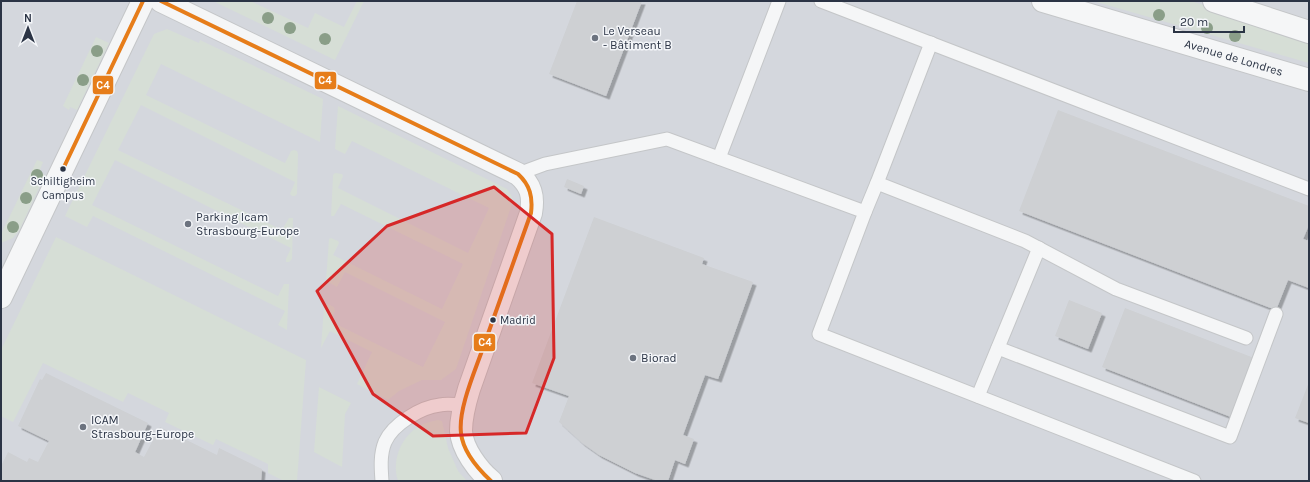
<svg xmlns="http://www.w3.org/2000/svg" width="1310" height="482" font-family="Karla,sans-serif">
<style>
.built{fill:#d4d7dd}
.green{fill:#d6ded6}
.building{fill:#ced0d3;filter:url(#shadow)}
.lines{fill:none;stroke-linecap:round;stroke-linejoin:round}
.service-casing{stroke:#c4c6c8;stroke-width:15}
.minor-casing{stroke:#c4c6c8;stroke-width:24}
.tertiary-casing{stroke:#c4c6c8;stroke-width:24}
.service{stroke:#f5f6f7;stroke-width:13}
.minor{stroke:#f5f6f7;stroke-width:22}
.tertiary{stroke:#f5f6f7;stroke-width:22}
.bus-1-casing{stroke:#f4f6f9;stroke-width:7}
.bus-1{stroke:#e67d1a;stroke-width:4}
.tree{fill:#8a9e88}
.marked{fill:#d62828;fill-opacity:0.2;stroke:#d62828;stroke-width:3;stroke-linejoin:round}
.poi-dot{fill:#6c737f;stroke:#f4f6f9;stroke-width:1.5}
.bus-dot{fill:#2b3445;stroke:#f4f6f9;stroke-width:1.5}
.labels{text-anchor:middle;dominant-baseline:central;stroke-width:3;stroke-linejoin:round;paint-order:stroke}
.bus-label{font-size:11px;fill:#2b3445;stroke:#f4f6f9}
.poi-label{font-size:12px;fill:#2b3445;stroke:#f4f6f9;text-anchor:start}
.street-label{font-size:12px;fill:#2b3445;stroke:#f4f6f9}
.line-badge{stroke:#f4f6f9;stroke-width:1.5}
.badge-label{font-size:11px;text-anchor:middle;font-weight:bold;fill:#fff}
</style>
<defs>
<filter id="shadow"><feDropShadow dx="3.5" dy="3.5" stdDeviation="0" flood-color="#0004"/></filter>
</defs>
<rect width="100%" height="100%" fill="#e6e8ea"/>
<!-- built -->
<rect class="built" x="1" y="1" width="1308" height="480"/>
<!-- green -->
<g class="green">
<path d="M216,1H250L308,28L315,13L344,27L357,1H364L335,60L215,2Z"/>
<path d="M1093,1H1191L1309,39V63Z"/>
<path d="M167,29L199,43L200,40L323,99L320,142L161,64L146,95L285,163L291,151L294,150L297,151L298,154L297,194L295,196H292L290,194L295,182L141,105L118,150L282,230L289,218H293L292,259L289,262H286V259L291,248L115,160L92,205L278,296L284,284H289L287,330L278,325L285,311L93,216L87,227L65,216L154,34Z"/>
<path d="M96,37L109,43L77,110L70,107L69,110L63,106Z"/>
<path d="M338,106L507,189L511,195L513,201L456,369L441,380H422L399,391L388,400L357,384L372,352L330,331L321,348L324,306L328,304L334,307L335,311L330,321L423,367L445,322L345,272L337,287L326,281L329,239L331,238L338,241L339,243L333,255L442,309L463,264L341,204L334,216H331L333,175L335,173L342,174L343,176L338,188L468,253L489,208L352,141L345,154L335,149Z"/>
<path d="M37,160L43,162L39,172L45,175L19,231L13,238L1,243V234Z"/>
<path d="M56,237L306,360L297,481H284L268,473V464L216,439L213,445L165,422L169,413L128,393L123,402L43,363L13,422L1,416V350Z"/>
<path d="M319,387L351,403L345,414L342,467L314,452Z"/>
<path d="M438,420L442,421L448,448L458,471L467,481H398C391,459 402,434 423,424C428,422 433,421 438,420Z"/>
</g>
<!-- building -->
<g class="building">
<path d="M577,1H642L606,96L549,74Z"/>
<path d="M1058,110L1309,206V225L1303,239L1309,241V288L1288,280L1276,310L1019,211Z"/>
<path d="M567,179L584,186L581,194L564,187Z"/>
<path d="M594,217L704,258L702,264L753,282L718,379L705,375L683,435L694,439L685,464L675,460L668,481H658L635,473L599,455L582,443L559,422L569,396L532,383Z"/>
<path d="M1069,300L1102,313L1088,349L1055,336Z"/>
<path d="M1125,308L1254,358L1231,417L1102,367Z"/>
<path d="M46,373L148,423L135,452L144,457L160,427L217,455L219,448L262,469L261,481H1V466L8,452L27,462L29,458L38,462L49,441L18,426L40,379L42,380Z"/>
<path d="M1309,382V423L1295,418Z"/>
</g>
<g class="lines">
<defs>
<g id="service">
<path d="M821,1L1309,189"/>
<path d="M719,158L779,1"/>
<path d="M518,174L545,164L667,139L865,212L819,334L1194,481"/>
<path d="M877,183L931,43"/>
<path d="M865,212L877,183L1025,241L1116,289L1246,338"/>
<path d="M998,348L1230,437L1276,314"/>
<path d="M978,396L1039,248"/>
<path d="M382,481C381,468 380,454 385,442C393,424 421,407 440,405C447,403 456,405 464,405"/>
</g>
<g id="minor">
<path d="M161,1L518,174C531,185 534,196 531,213L469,389C465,402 461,417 461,431C462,449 478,470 491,481"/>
<path d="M1214,1L1309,32"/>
<path d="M1,297L143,1"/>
</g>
<g id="tertiary">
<path id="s1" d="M1043,1L1309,80"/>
</g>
</defs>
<!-- service casing -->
<use href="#service" class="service-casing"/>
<!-- minor casing -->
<use href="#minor" class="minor-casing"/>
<!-- tertiary casing -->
<use href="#tertiary" class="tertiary-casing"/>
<!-- service -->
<use href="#service" class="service"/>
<!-- minor -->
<use href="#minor" class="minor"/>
<!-- tertiary -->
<use href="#tertiary" class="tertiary"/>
<defs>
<g id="bus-1">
<path d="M161,1L518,174C530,185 533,197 531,213C515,257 500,301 484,345C476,369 458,408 461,433C463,452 477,468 491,481"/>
<path d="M63,169L143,1"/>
</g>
</defs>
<!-- bus-1 casing -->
<use href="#bus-1" class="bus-1-casing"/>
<!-- bus-1 -->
<use href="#bus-1" class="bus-1"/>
</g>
<!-- trees -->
<g class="tree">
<circle cx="1159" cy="15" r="6"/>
<circle cx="268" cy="18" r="6"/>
<circle cx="290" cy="28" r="6"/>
<circle cx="1207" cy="28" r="6"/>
<circle cx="1235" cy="36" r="6"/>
<circle cx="325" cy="39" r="6"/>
<circle cx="97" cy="51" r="6"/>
<circle cx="83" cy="80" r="6"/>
<circle cx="37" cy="175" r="6"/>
<circle cx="26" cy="198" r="6"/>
<circle cx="13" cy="227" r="6"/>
</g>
<!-- marked area -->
<path class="marked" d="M494,187L552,234L554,358L526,433L433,436L373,394L317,291L387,226Z"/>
<!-- markers -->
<g class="poi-dot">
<circle cx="595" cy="38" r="4"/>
<circle cx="188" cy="224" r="4"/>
<circle cx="633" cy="358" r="4"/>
<circle cx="83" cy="427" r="4"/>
</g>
<g class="bus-dot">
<circle cx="63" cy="169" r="3.5"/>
<circle cx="493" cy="320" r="3.5"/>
</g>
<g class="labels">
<!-- bus labels -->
<g class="bus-label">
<text x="63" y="181">Schiltigheim<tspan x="63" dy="14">Campus</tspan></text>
<text x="500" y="320" text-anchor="start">Madrid</text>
</g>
<!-- poi labels -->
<g class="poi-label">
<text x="603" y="31">Le Verseau<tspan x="603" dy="14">- Bâtiment B</tspan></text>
<text x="196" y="217">Parking Icam<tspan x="196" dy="14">Strasbourg-Europe</tspan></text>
<text x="641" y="358">Biorad</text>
<text x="91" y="420">ICAM<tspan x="91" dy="14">Strasbourg-Europe</tspan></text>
</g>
<!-- street labels -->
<g class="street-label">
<text stroke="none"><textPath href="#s1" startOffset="199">Avenue de Londres</textPath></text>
</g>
</g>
<g class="line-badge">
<rect x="314" y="71" width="23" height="19" rx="4" fill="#e67d1a"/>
<rect x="92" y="75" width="22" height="20" rx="4" fill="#e67d1a"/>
<rect x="473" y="333" width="23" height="19" rx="4" fill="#e67d1a"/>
</g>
<g class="badge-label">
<text x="325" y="84">C4</text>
<text x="103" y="89">C4</text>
<text x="485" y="346">C4</text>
</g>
<!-- border -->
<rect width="1310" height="482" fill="none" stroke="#2b3445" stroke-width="4"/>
<!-- north arrow -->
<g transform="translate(28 28)" stroke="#f4f6f9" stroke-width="3" paint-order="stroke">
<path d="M0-3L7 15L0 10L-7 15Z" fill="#2b3445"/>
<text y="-6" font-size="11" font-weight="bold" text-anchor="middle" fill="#2b3445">N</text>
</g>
<!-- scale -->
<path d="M1174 26v6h70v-6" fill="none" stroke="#2b3445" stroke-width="2"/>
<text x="1180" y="26" font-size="12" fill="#2b3445" stroke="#f4f6f9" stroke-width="3" paint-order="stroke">20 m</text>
</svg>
